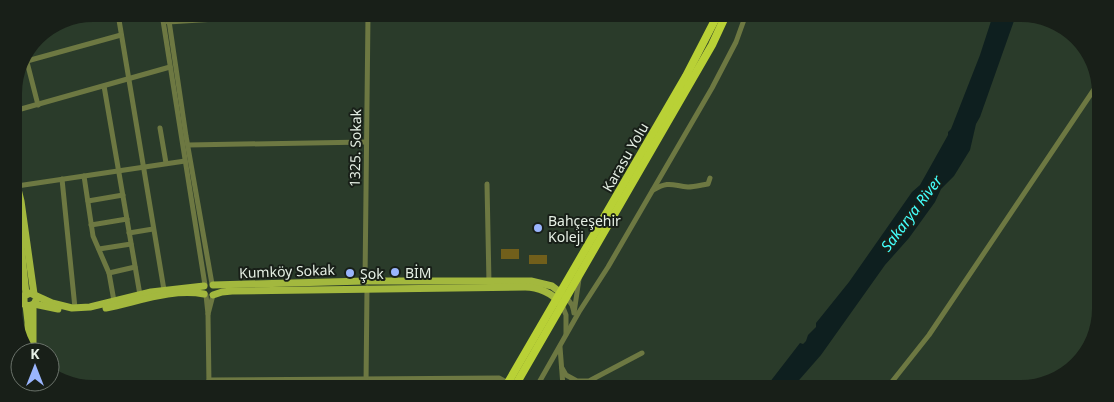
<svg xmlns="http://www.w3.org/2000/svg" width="1114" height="402" font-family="'Noto Sans',sans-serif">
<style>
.green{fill:#715f1b}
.water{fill:#0e1f1f}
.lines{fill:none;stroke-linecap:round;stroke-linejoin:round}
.minor{stroke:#6d7842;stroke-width:5}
.major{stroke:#a3b83e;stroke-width:7}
.highway{stroke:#b9d136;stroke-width:8}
.poi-dot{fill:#9ab5fd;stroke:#181f18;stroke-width:2}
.labels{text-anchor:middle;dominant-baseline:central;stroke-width:4;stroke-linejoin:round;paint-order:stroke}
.street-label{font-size:14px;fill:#e5efe4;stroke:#181f18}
.poi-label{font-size:14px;fill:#e5efe4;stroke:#181f18;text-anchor:start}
.water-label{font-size:15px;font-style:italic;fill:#43fffc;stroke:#181f18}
</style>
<rect width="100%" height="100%" fill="#2a3b2a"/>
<!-- green -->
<g class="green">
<rect x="501" y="249" width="18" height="10"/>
<rect x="529" y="255" width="18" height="9"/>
</g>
<!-- water -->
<path class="water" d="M992,18H1015L980,117L976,124L970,150L954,176L941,189L935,202L909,238L885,265L821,355L793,387H766L800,343L803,344L806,341L808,335L816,327V323L849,282L912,192L920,185L948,135V132L951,129L980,55Z"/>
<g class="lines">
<!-- minor -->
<g class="minor">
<path d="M118,14L164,290"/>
<path d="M162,14L205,285"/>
<path d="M168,14L186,136L212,284"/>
<path d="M168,22L282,15"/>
<path d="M27,61L121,35"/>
<path d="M27,62L38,105"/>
<path d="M104,86L140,295"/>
<path d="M1099,110L1097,103L1099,97"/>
<path d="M14,111L170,67"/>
<path d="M160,128L166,163"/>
<path d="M188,145L366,142"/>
<path d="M84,176L93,236L109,273L114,301"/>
<path d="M62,179L75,308"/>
<path d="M487,184L489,283"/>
<path d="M17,186L185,161"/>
<path d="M653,190C669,181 671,185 688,187C695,187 701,185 708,184L710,178"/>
<path d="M88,201L123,195"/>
<path d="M91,225L127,219"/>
<path d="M129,233L153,229"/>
<path d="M99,249L131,244"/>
<path d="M109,273L135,267"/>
<path d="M365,281L368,15"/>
<path d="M15,294L25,295"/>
<path d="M206,295L208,314L213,295"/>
<path d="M567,298L572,305L574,312"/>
<path d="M15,299L23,302"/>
<path d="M562,305L566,315V334"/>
<path d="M574,313L579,279"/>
<path d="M208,314L209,385"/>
<path d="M560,347L563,386"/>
<path d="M562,368L566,375L577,381H589L642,353"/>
<path d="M209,380L499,378L508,383"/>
<path d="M366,385L367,288"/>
<path d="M537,386L579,312L608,267L712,88L736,42L745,17"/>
<path d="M887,388L929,335L1099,82"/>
</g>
<!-- major -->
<g class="major">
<path d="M14,173L21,201L34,294"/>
<path d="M15,209L20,236L26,294"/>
<path d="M213,285L365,281H531L552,286L565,296"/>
<path d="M213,295L222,292L232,291L525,287C538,287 552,293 560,303"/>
<path d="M36,296V300L34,304L28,306L24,304V296L30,293L52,303L72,308L90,307L151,292L204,286"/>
<path d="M34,304L58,309"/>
<path d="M26,305L28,322V349"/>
<path d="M33,305V352"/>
<path d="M106,308C137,302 172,288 204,294"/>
</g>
<!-- highway -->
<g class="highway">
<path d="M506,386L686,76L717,16"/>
<path d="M515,386L712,45L725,17"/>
</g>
</g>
<!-- markers -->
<g class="poi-dot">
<circle cx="538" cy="228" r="5"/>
<circle cx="395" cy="272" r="5"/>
<circle cx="350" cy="273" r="5"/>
</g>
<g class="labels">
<!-- street labels -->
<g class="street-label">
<text transform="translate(355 148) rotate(-89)">1325. Sokak</text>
<text transform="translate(625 157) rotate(-60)">Karasu Yolu</text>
<text transform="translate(287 271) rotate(-2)">Kumköy Sokak</text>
</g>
<!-- poi labels -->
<g class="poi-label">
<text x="548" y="220">Bahçeşehir<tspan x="548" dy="16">Koleji</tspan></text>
<text x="405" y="272">BİM</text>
<text x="360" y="273">Şok</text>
</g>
<!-- water labels -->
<g class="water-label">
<text transform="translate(911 213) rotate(-53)">Sakarya River</text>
</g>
</g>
<!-- crop -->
<path d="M0 0H1114V402H0ZM93 22H1021A71 71 0 0 1 1092 93V309A71 71 0 0 1 1021 380H93A71 71 0 0 1 22 309V93A71 71 0 0 1 93 22Z" fill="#181f18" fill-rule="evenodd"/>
<!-- north arrow -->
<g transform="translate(35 367)"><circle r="24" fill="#181f18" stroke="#6a726a"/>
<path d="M0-4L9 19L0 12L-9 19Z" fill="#9ab5fd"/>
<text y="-8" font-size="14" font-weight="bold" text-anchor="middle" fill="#e5efe4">K</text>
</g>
</svg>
